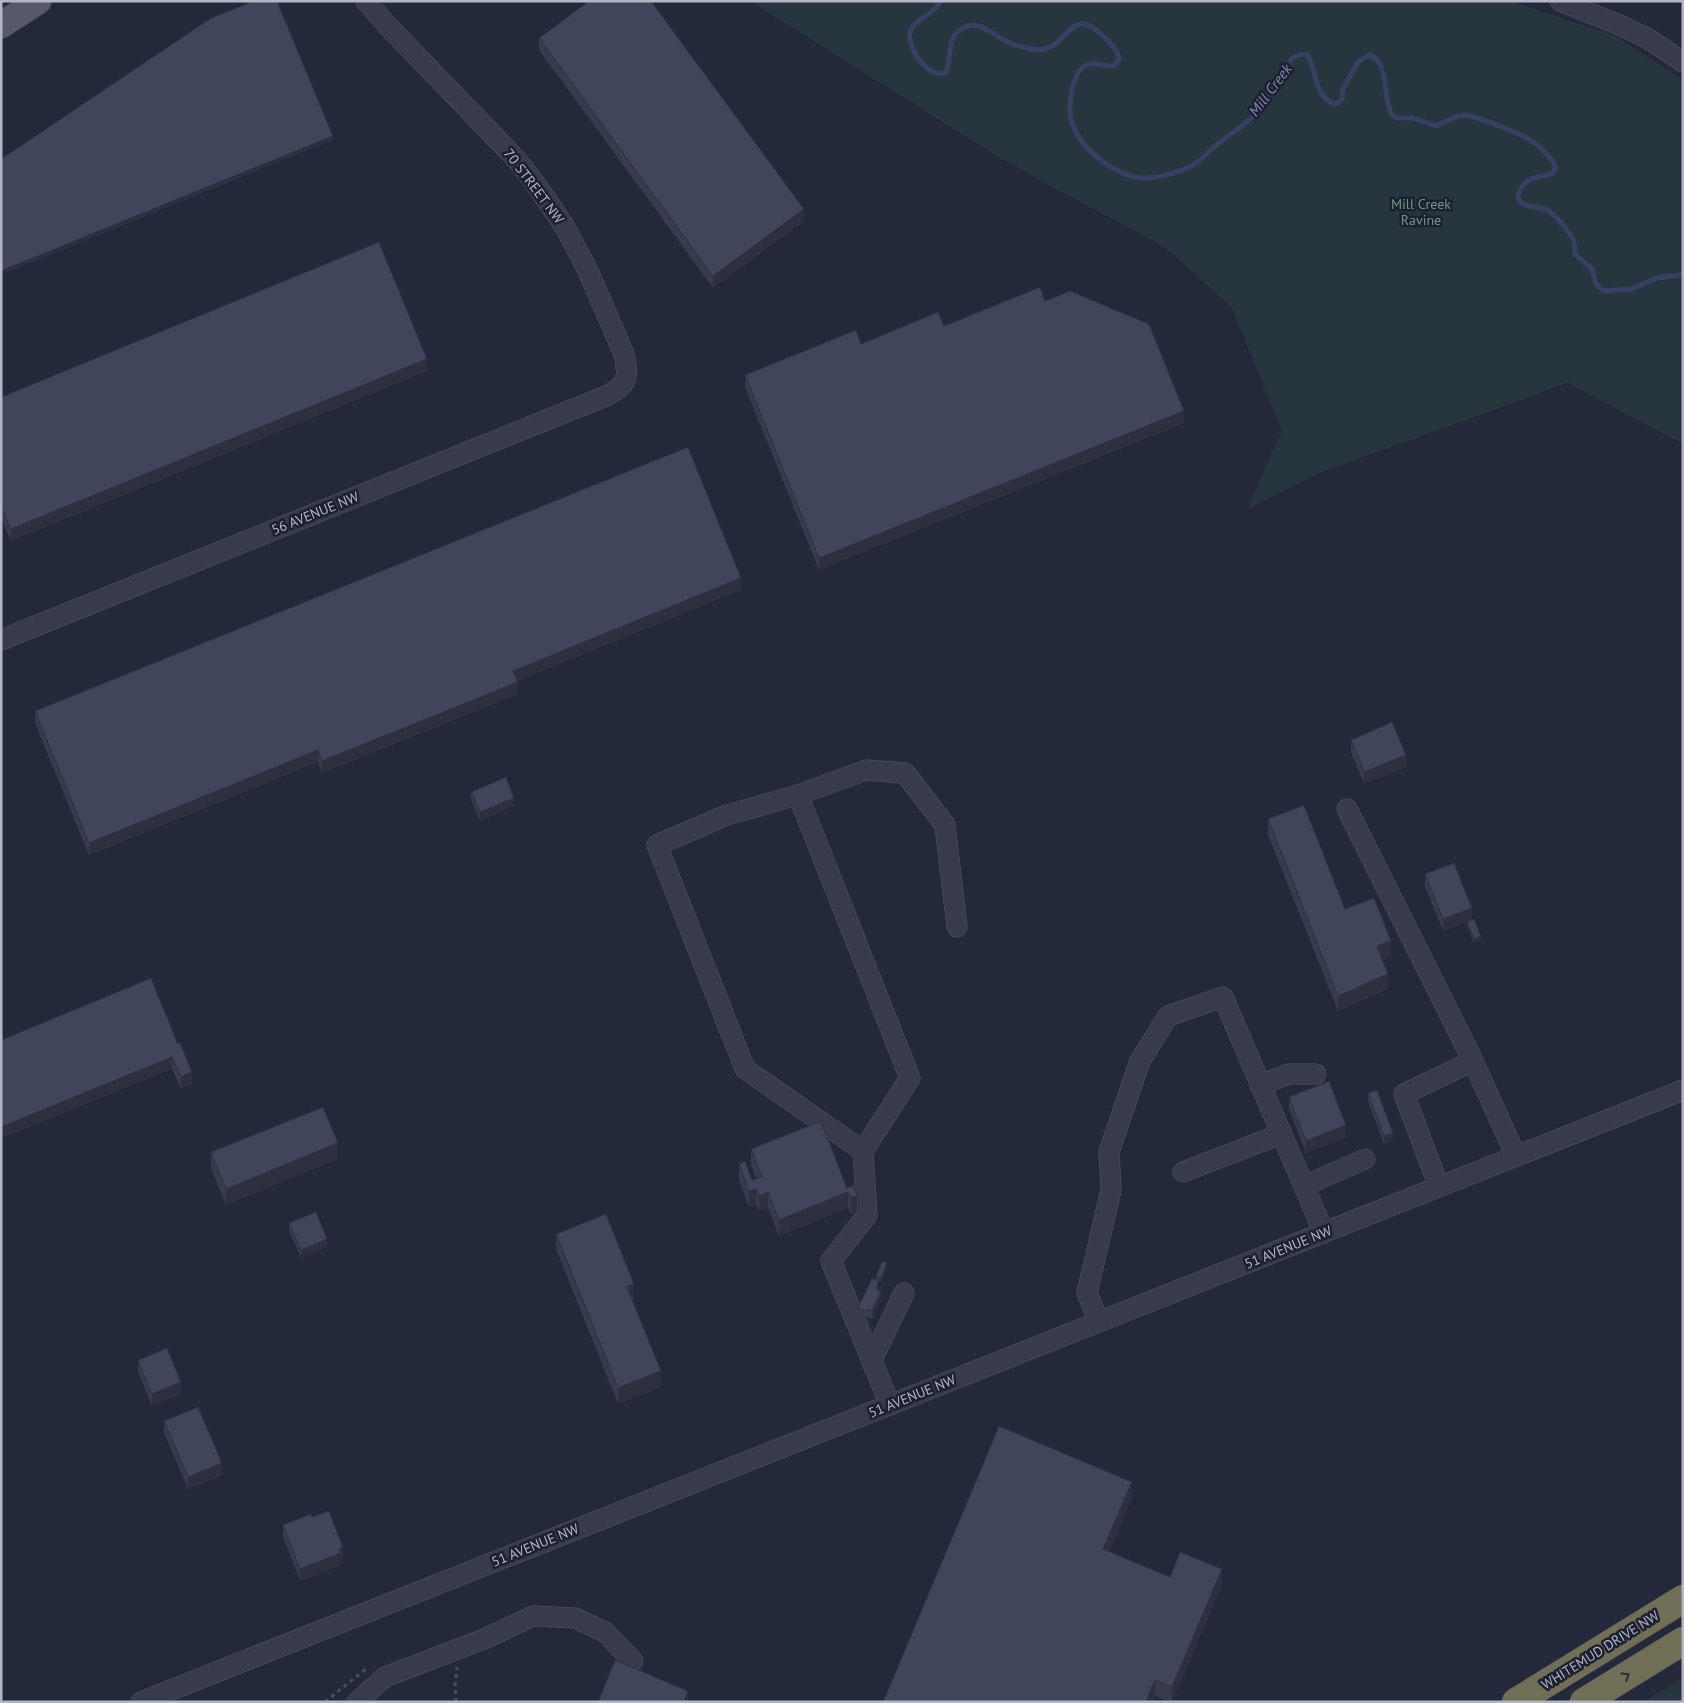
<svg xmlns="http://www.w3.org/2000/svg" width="1684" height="1703" font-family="'PT Sans',sans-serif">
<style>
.green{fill:#27363e}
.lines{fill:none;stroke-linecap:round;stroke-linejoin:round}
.stream{stroke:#393f62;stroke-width:5}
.minor-casing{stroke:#535667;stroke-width:21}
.major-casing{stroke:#414455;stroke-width:28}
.highway-casing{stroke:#404354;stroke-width:29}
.path{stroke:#44515a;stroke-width:3;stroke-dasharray:4 4;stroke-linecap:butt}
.minor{stroke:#383b4c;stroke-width:20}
.major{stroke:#56596c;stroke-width:26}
.highway{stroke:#716e56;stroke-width:28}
.wall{fill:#383b4e}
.shaded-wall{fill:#2e3040}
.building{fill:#41455b;stroke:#2e3040}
.oneway{stroke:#2a2c37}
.labels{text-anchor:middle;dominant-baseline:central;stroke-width:5;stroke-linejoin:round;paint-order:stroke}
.street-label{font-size:14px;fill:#b4b6c7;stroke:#1d2031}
.park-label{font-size:14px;fill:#6c9781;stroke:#1d2031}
.water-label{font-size:15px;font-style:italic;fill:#848bb2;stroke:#1d2031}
</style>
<rect width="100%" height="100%" fill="#24283b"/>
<!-- green -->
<g class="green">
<path d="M750,1H1510L1615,36L1683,80V444L1568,383L1319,473L1247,509L1282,431L1232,308L1166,248L1003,160Z"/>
<path d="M1683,1677V1702H1643L1682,1678Z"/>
</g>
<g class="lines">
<!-- stream -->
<path class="stream" d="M941,1C935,14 914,20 910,31C906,46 928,81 946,72C953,58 944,39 963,28C980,17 999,42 1018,46C1026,48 1037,51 1045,49C1070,43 1071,3 1105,38C1111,44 1119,51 1119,60L1114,66C1105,67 1095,61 1087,65C1079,68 1075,78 1073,86C1071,96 1068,110 1071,120C1079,149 1119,180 1149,178C1166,176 1185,171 1199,161C1206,155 1212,148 1219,143C1232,133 1246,124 1258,112C1270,98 1282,63 1296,56C1300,54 1303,54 1307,55C1317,69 1314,98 1335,104L1339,102L1342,99L1343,89L1358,62L1369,55C1390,60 1382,101 1393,116L1398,118H1413L1436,126C1446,123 1454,115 1464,115C1477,116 1521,134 1532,141C1538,145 1554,159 1555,167C1555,169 1554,171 1552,173C1548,177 1539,176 1534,178C1526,180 1514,192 1520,201C1527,209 1536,206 1545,209C1552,211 1570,232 1573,239C1575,243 1575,249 1575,254L1592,269L1596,284L1603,291L1632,289L1657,278L1673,276L1683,274"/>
<defs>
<g id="minor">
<path d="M1560,1L1617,24L1647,38L1683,62"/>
<path d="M1,640L606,396C628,385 629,378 624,354L588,271L565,227L537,186L518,161L385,23L366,1"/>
<path d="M798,795L727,815L657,845L745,1069L863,1151"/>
<path d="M1347,809L1473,1061L1516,1156"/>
<path d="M1260,1085L1289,1074H1316"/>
<path d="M1183,1172L1281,1134"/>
<path d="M1304,1186L1365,1159"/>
<path d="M1439,1187L1404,1094L1473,1061"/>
<path d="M1099,1321L1087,1293L1111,1190L1109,1152L1140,1061L1168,1016L1223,997L1324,1233"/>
<path d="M872,1360L904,1293"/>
<path d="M890,1405L831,1261L867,1215L863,1151L910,1078L798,795L866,770L905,773L945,825L957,927"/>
<path d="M141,1702L1683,1090"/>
<path d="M357,1702L385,1677L484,1639L533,1616L575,1618L605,1632L633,1661"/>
</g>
<path id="major" d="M1,25L38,1"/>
<g id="highway">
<path d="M1516,1702L1683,1599"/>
<path d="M1584,1702L1683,1641"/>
</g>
</defs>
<!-- minor casing -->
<use href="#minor" class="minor-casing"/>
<!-- major casing -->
<use href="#major" class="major-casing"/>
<!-- highway casing -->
<use href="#highway" class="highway-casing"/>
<!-- path -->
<g class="path">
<path d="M325,1702L367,1668"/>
<path d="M456,1702L455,1685L457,1667"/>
</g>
<!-- minor -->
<use href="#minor" class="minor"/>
<!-- major -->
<use href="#major" class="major"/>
<!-- highway -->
<use href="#highway" class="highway"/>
</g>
<!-- wall -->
<g class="wall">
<path d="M539,38L804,221L713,288L539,50Z"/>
<path d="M1045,301L1184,423L819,570L745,387V375L861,344L944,326Z"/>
<path d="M427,371L11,541L1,519V397Z"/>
<path d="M741,590L517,681L518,694L322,773L318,762L89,855L35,723V711Z"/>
<path d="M1351,740L1406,767L1364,784L1351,752Z"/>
<path d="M471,792L514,806L480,820L471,800Z"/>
<path d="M1268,819L1345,909L1391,957L1383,960L1388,989L1338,1011L1268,835Z"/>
<path d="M1425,874L1472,920L1443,931L1425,886Z"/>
<path d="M1467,922L1481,940L1474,943L1467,926Z"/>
<path d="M151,978L192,1084L181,1089L172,1069Z"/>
<path d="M1368,1093L1393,1141L1384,1144L1368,1101Z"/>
<path d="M1289,1097L1346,1137L1306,1153L1289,1109Z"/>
<path d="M751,1149L847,1188L857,1211L851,1214L848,1208L779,1236L768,1208L759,1211L756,1205L749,1207L739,1180V1164L752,1180L756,1179L751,1165Z"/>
<path d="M211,1152L338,1159L226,1205L211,1168Z"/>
<path d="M289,1223L327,1247L301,1258L289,1231Z"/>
<path d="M556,1234L634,1300L633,1301L661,1387L618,1404L556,1249Z"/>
<path d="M887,1267L881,1282L876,1280V1276Z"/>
<path d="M879,1289L881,1299L872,1319L867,1317L866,1320L858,1316V1308Z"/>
<path d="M138,1360L181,1394L152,1406L138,1372Z"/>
<path d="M164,1421L222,1475L188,1489L164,1433Z"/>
<path d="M1132,1498L1109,1552L1170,1577L1222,1585L1172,1702H1169L1155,1696L1153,1702H883Z"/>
<path d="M312,1517L343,1559L341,1560V1565L300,1581L283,1537V1525Z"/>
</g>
<!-- shaded-wall -->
<g class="shaded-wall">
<path d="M333,136V140L1,275V271Z"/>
<path d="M804,209V221L713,288V276Z"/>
<path d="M427,359V371L11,541V529Z"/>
<path d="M1184,411V423L819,570V558Z"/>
<path d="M741,578V590L513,683V671Z"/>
<path d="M518,682V694L322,773V761Z"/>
<path d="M318,750V762L89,855V843Z"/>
<path d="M1406,755V767L1364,784V772Z"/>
<path d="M514,798V806L480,820V812Z"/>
<path d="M1472,908V920L1443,931V919Z"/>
<path d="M1481,936V940L1474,943V939Z"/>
<path d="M1391,941V957L1377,962V946Z"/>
<path d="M1388,974V989L1338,1011V996Z"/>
<path d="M172,1057V1069L1,1139V1127Z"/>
<path d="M192,1072V1084L181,1089V1077Z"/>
<path d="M1346,1125V1137L1306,1153V1141Z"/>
<path d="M1393,1133V1141L1384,1144V1136Z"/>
<path d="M338,1143V1159L226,1205V1189Z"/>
<path d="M756,1189V1205L749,1207V1191Z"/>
<path d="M768,1192V1208L759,1211V1196Z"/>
<path d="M848,1192V1208L779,1236V1220Z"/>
<path d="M857,1195V1211L851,1214V1198Z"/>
<path d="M327,1239V1247L301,1258V1250Z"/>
<path d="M887,1263V1267L881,1282V1278Z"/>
<path d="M879,1281V1289L876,1297V1289Z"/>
<path d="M634,1284V1300L627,1303V1287Z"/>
<path d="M881,1291V1299L872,1319V1311Z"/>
<path d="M661,1371V1387L618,1404V1388Z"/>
<path d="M181,1382V1394L152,1406V1394Z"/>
<path d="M222,1463V1475L188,1489V1477Z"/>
<path d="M1132,1482V1498L1103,1565V1549Z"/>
<path d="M343,1547V1559L341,1560V1565L300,1581V1569Z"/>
<path d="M1222,1569V1585L1172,1702V1687Z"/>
<path d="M1155,1680V1696L1153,1702H1146Z"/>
<path d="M688,1691V1702H684Z"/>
</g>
<!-- building -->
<g class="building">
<path d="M254,1H277L333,136L1,271V159L211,18Z"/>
<path d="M589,1H651L804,209L713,276L539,38Z"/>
<path d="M379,242L427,359L11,529L1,507V397Z"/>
<path d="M1040,287L1045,301L1070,291L1149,324L1184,411L819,558L745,375L856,330L861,344L938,312L944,326Z"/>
<path d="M688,447L741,578L513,671L518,682L322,761L318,750L89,843L35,711Z"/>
<path d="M1392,722L1406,755L1364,772L1351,740Z"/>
<path d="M506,777L514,798L480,812L471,792Z"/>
<path d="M1304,805L1345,909L1374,898L1391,941L1377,946L1388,974L1338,996L1268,819Z"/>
<path d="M1454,863L1472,908L1443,919L1425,874Z"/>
<path d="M1474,919L1481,936L1474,939L1467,922Z"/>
<path d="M151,978L178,1044L180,1043L192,1072L181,1077L172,1057L1,1127V1040Z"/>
<path d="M1329,1081L1346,1125L1306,1141L1289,1097Z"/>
<path d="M1377,1090L1393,1133L1384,1136L1368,1093Z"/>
<path d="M323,1107L338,1143L226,1189L211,1152Z"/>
<path d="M821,1121L847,1188L853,1185L857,1195L851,1198L848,1192L779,1220L768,1192L759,1196L756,1189L749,1191L739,1164L745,1161L752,1180L762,1177L751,1149Z"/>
<path d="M316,1212L327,1239L301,1250L289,1223Z"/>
<path d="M606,1214L634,1284L627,1287L661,1371L618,1388L556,1234Z"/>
<path d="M882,1261L887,1263L881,1278L876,1276Z"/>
<path d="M872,1278L879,1281L876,1289L881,1291L872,1311L867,1309L866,1312L858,1308Z"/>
<path d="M167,1348L181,1382L152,1394L138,1360Z"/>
<path d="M198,1407L222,1463L188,1477L164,1421Z"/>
<path d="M999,1426L1132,1482L1103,1549L1170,1577L1180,1552L1222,1569L1172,1687L1155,1680L1146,1702H883Z"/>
<path d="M329,1511L343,1547L339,1549L341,1553L300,1569L283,1525L311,1514L312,1517Z"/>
<path d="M615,1660L688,1691L684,1702H598Z"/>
</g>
<!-- one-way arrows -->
<defs><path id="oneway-chevron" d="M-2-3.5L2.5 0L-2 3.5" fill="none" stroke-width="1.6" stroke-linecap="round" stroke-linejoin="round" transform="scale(1.25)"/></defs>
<use class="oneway" href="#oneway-chevron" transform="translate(1626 1676) rotate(-32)"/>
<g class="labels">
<!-- street labels -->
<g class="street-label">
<text transform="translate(534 186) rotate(53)">70 STREET NW</text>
<text transform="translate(315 513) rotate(-22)">56 AVENUE NW</text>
<text transform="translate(1288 1247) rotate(-22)">51 AVENUE NW</text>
<text transform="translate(912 1396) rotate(-22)">51 AVENUE NW</text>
<text transform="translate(535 1545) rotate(-22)">51 AVENUE NW</text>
<text transform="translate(1600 1650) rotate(-32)">WHITEMUD DRIVE NW</text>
</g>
<!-- park labels -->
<g class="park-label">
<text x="1421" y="204">Mill Creek<tspan x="1421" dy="16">Ravine</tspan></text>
</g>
<!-- water labels -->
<g class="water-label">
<text transform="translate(1270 90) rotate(-53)">Mill Creek</text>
</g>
</g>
<!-- border -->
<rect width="1684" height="1703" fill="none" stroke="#b4b6c7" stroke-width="5"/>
</svg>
